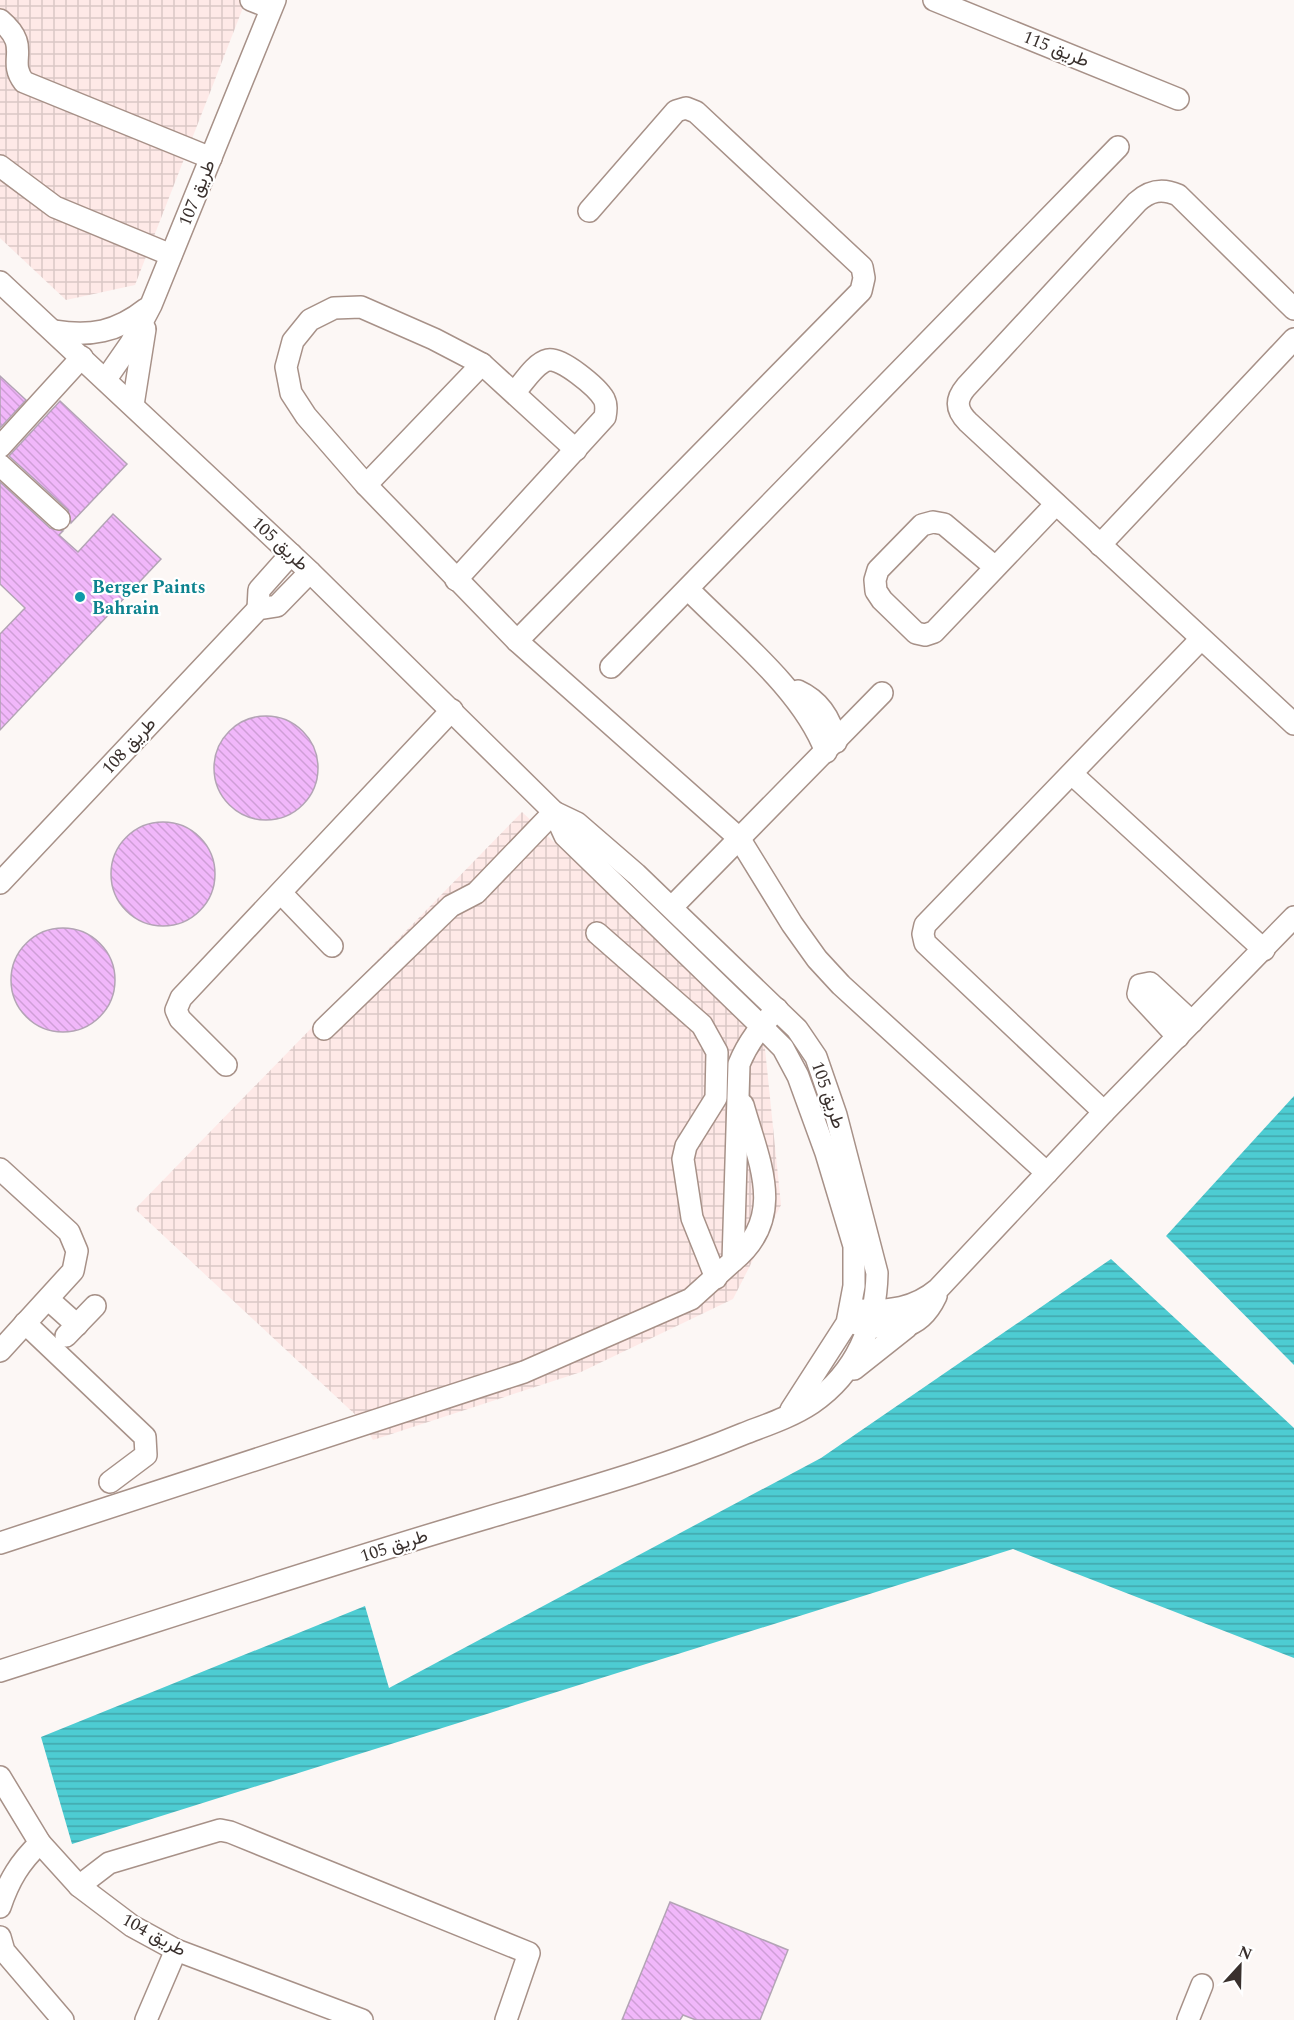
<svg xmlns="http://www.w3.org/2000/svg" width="1294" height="2020" font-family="Spectral,Vazirmatn,serif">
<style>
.industrial{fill:url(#industrial-grid)}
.water{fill:url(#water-rules)}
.building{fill:url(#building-back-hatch);stroke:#b3a4b5;stroke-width:1.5}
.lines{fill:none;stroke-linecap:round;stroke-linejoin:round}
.minor-casing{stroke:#a79188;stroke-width:24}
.minor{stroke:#fff;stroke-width:21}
.culture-dot{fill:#0f9aa8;stroke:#fff;stroke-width:2}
.labels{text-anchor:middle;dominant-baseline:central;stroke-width:4.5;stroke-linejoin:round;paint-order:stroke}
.street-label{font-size:18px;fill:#39302d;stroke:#fff}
.culture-label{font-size:18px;font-weight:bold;fill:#0d838f;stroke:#fff;text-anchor:start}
</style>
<defs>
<pattern id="industrial-grid" width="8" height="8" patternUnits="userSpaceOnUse" patternTransform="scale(1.5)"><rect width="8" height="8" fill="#fee9e7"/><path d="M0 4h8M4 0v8" fill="none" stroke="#dac8c6"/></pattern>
<pattern id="water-rules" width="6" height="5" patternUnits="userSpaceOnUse" patternTransform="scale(1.5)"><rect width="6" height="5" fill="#4dccd2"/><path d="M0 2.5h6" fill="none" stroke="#41a6ab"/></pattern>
<pattern id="building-back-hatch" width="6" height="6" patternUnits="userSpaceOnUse" patternTransform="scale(1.5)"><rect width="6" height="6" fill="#f1b7fa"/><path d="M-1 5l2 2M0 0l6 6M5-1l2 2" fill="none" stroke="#cf9ed7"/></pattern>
</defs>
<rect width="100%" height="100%" fill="#fcf7f5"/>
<!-- industrial -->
<g class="industrial">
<path d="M0,0H246L135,285L66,300L0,238Z"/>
<path d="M522,812L764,1039L781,1205L733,1299L581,1372L373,1440L361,1420L135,1209Z"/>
</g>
<!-- water -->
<g class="water">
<path d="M1294,1096V1365L1166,1236Z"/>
<path d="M1111,1259L1294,1428V1658L1013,1549L72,1844L41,1737L365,1606L389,1688L821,1458Z"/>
</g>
<!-- building -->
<g class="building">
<path d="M0,376L26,400L0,428Z"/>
<path d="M60,401L127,464L71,523L68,510L9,456Z"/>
<path d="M0,482L50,528L63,531L59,535L78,552L113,514L161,559L0,730V634L25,608L0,584Z"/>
<circle cx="266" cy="768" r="52"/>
<circle cx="163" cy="874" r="52"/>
<circle cx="63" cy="980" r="52"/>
<path d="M670,1902L788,1950L760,2020H696L683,2015L680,2020H622Z"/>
</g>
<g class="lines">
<defs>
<g id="minor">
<path d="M251,0L271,8"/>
<path d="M934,0L1178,99"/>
<path d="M0,20C33,48 6,59 24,82L211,158"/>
<path d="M0,166L55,207L171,255"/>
<path d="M0,282L310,572L554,812L577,823L636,874L797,1029L816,1057L836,1115L877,1273C876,1325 856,1373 812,1403C791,1417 766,1425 743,1434C659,1469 570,1493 483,1519C321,1567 161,1620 0,1671"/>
<path d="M1294,309L1178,195C1162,188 1150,190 1137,202L966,387C955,400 956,410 968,422L1294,724"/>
<path d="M55,331C90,337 117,332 146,309"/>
<path d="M106,379L131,343L151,305L275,0"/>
<path d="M133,405L145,329"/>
<path d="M0,447L82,357"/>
<path d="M576,450L482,364L434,339L361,307L334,308L310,320L293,341L286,367L291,393L306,416L366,485L517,641L739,838L792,924L817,959L841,985L1047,1173"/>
<path d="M0,465L59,519"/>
<path d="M366,485L482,364"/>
<path d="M1100,545L1294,339"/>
<path d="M995,567L944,524L933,522L922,525L878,570L875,580L876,591L882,600L916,633L925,635L934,632L1056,504"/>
<path d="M456,580L605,417C606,411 607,405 604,399C597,387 561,357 548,360C535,363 524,382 515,392"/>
<path d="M688,589C734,636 803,690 826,752"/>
<path d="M258,609L259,590L291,554"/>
<path d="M517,641L861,291L864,278L862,267L696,112L686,108L676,111L589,211"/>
<path d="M611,667L1118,147"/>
<path d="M798,691C820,701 831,719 836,742"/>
<path d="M1072,774L1264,950"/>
<path d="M554,812L565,836L761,1026L783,1048L798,1076L826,1153L854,1246V1286L847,1323L791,1410"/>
<path d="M0,883L258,609L277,606L310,572"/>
<path d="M281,893L332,946"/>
<path d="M672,907L882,693"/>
<path d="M597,933L702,1025L717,1052L716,1098L686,1146L683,1159L692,1218L716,1278"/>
<path d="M324,1029L451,906L476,893L554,812"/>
<path d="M1178,1037L1138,994L1140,985L1150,983L1192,1022"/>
<path d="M226,1065L180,1019L176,1010L181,998L452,710"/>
<path d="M1104,1112L925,943L923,934L925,925L1201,639"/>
<path d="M0,1169L69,1232L77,1251L73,1271L0,1351"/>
<path d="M733,1261C787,1217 759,1162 743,1105"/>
<path d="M49,1300L77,1325"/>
<path d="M861,1310C890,1311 914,1309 938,1289L1104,1112L1294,917"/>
<path d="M25,1323L145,1437L146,1455L110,1482"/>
<path d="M856,1324C892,1330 918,1334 936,1296"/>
<path d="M66,1336L95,1306"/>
<path d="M854,1369L907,1327"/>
<path d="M0,1543L524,1372L691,1299L733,1261L739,1064C748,1042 761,1026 777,1009"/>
<path d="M0,1777L40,1843L79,1886L132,1926L176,1950L362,2020"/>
<path d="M79,1886L109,1863L220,1830L230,1832L529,1953L506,2020"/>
<path d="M0,1907C9,1880 20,1862 40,1843"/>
<path d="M0,1937L4,1951L63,2020"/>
<path d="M146,2020L176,1950"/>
<path d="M1188,2020L1202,1985"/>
</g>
</defs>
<!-- minor casing -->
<use href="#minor" class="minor-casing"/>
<!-- minor -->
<use href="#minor" class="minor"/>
</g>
<!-- markers -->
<circle class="culture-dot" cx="80" cy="597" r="6"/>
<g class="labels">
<!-- street labels -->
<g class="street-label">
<text transform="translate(1056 49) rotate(22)">طريق 115</text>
<text transform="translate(197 193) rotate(-68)">طريق 107</text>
<text transform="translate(280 544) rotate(43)">طريق 105</text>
<text transform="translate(129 746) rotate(-47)">طريق 108</text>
<text transform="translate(828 1095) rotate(71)">طريق 105</text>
<text transform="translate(394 1546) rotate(-18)">طريق 105</text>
<text transform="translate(154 1935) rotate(29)">طريق 104</text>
</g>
<!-- culture labels -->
<g class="culture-label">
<text x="92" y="587">Berger Paints<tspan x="92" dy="21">Bahrain</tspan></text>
</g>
</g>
<!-- north arrow -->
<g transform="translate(1240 1966) rotate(22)" stroke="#ffffff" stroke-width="4.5" paint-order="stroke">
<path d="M0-4.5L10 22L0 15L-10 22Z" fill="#39302d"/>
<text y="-9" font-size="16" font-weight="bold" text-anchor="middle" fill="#39302d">N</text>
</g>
</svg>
